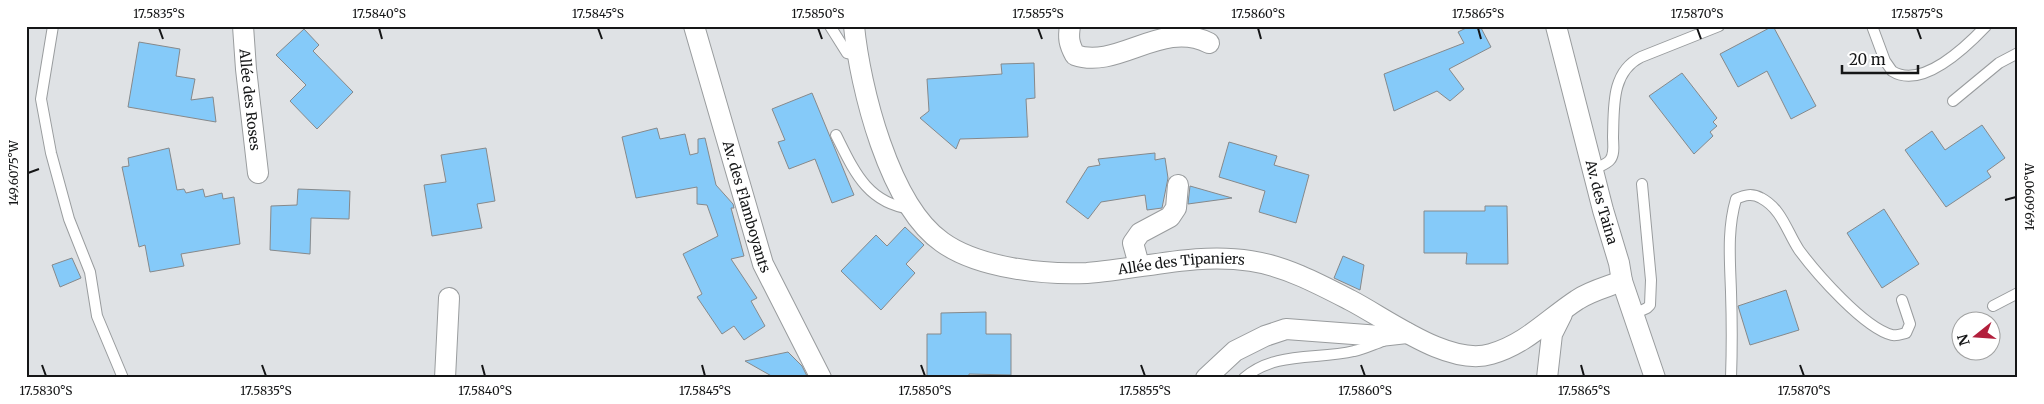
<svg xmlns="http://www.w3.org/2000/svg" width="2044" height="404" font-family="Merriweather,serif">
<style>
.building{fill:#85caf9;stroke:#86898b}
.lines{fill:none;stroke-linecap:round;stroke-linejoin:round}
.service-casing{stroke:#999c9e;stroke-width:12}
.minor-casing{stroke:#999c9e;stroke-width:22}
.service{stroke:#fff;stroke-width:10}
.minor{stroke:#fff;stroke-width:20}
.ticks{fill:none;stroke:#151617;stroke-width:2}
.labels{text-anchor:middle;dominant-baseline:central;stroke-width:4.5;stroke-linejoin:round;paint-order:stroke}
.street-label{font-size:14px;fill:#151617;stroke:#fff}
.neatline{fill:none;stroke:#151617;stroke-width:2}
.ticks-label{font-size:12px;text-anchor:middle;fill:#151617}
</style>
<rect width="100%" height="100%" fill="#dfe2e5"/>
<!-- building -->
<g class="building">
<path d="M1470,26H1480L1491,47L1449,69L1464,89L1450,101L1437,91L1394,111L1384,74L1464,43L1458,32Z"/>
<path d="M1773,26L1816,106L1791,119L1767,71L1738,87L1720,54Z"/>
<path d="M304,29L319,45L313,51L353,92L317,129L290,101L306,85L276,55Z"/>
<path d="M139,42L180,49L176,76L195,79L191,100L213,97L216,122L128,107Z"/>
<path d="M1034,63L1035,98L1026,99L1028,137L960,139L956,149L920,118L929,111L927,79L1002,74L1001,64Z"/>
<path d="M1682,73L1717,118L1713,122L1717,126L1710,132L1713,136L1694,154L1649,96Z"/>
<path d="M812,93L854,195L832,203L815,159L789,169L778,142L785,140L772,109Z"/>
<path d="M1982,125L2005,158L1987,171L1991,177L1946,207L1905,150L1932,131L1945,150Z"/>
<path d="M657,128L660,139L685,134L690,155L698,153V139L705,138L716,185L733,204L734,208H731L744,256L731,259L757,298L751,301L765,326L744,340L734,326L722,334L697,297L702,294L683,254L718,236L707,205L697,204V187L636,198L622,137Z"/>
<path d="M1229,142L1277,156L1274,165L1309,175L1296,223L1259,212L1265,191L1219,177Z"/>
<path d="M169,148L177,190L184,189L186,193L203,189L205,197L222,193L223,199L234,197L240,244L181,254L184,266L150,272L145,245L139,247L122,167L129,166L128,158Z"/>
<path d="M486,148L495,201L477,204L482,228L432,236L424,185L446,182L441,155Z"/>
<path d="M1155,153V160L1165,158L1168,178L1162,208L1147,210L1145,195L1101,202L1088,219L1066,202L1088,167L1100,165L1098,159Z"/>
<path d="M1190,186L1232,198L1188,204Z"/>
<path d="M298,189L350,191L349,219L311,218L310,254L270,250L271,206L297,205Z"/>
<path d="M1485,206H1507L1508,264H1466L1467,253H1424V211H1485Z"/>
<path d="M1884,209L1919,264L1882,288L1847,233Z"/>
<path d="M905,227L924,245L906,264L915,273L881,310L841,271L876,235L887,246Z"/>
<path d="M1343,256L1364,265L1360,290L1334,278Z"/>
<path d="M72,258L81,278L60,287L52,265Z"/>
<path d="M1786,290L1799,330L1750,345L1738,306Z"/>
<path d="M986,312V334H1011V375L969,374V378H927V334H941V313Z"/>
<path d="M788,352L802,366L808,378H775L745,361Z"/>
</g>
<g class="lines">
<defs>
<g id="service">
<path d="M53,26L41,99L51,153L69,219L90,272L97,316L123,378"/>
<path d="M830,26L847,53L857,55"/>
<path d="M1872,26L1885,61L1892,71C1922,90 1967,46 1986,26"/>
<path d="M1953,101L1999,63L2018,53"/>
<path d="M836,135C854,171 867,203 911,209"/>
<path d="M1593,170C1598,167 1607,164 1610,160C1615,154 1613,144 1613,137C1614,107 1611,72 1641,57L1719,26"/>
<path d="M1993,306L2018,293"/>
<path d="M1634,314L1647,308L1650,305L1651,280L1642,184"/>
<path d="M1244,378C1275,351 1317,360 1354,351C1364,349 1374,344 1383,341"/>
<path d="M1731,378C1732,349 1732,321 1731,292C1730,260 1727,230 1736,199C1745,195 1752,193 1761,198C1782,209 1787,232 1799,250C1816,273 1864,328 1892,335C1896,336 1902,334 1906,333L1910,324L1902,300"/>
</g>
<g id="minor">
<path id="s1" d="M243,26L246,69L258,173"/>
<path id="s2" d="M694,26L763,264L821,378"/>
<path id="s3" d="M854,26C860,87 889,205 942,242C978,268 1044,275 1087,273C1143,269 1195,252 1251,261C1285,266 1319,284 1350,300C1387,319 1449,367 1491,354C1526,344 1548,319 1577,300C1590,291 1607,287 1622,281"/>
<path d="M1070,26C1068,38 1069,44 1075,55C1118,70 1162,19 1209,43"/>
<path id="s4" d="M1556,26L1603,210L1619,263L1622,281L1655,378"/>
<path d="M1139,265L1133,243L1140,233L1170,217L1176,208L1178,185"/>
<path d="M445,378L449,298"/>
<path d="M1206,378L1235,351L1265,336L1286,329L1380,336L1407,333"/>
<path d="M1547,378L1552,334L1562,314"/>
</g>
</defs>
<!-- service casing -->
<use href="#service" class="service-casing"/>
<!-- minor casing -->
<use href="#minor" class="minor-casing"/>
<!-- service -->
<use href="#service" class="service"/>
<!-- minor -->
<use href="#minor" class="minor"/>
</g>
<!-- ticks -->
<path class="ticks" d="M159,28L163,39M379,28L382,39M598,28L602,39M818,28L822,39M1038,28L1042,39M1258,28L1261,39M1478,28L1481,39M1697,28L1701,39M1917,28L1921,39M28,173L39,169M2005,200L2016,197M42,365L46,376M262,365L266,376M482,365L485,376M702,365L705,376M921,365L925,376M1141,365L1145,376M1361,365L1365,376M1581,365L1584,376M1800,365L1804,376"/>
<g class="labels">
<!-- street labels -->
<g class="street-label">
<text stroke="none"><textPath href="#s1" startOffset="74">Allée des Roses</textPath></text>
<text stroke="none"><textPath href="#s4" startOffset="182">Av. des Taina</textPath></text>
<text stroke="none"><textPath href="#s2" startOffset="188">Av. des Flamboyants</textPath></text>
<text stroke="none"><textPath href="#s3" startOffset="484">Allée des Tipaniers</textPath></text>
</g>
</g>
<!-- border -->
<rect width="2044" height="404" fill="none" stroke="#ffffff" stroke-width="55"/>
<!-- north arrow -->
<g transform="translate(1976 336) rotate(253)"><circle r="24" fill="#ffffff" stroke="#a1a2a2"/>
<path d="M0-4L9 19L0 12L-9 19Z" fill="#b21f3c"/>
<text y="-8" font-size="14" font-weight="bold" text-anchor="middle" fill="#151617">N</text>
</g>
<!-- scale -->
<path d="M1842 65v8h76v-8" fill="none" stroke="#151617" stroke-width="2.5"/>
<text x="1849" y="65" font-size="15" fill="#151617" stroke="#ffffff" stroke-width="4" paint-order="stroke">20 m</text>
<rect x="28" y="28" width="1988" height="348" class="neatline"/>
<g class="ticks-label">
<text x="159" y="18">17.5835°S</text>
<text x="379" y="18">17.5840°S</text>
<text x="598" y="18">17.5845°S</text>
<text x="818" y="18">17.5850°S</text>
<text x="1038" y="18">17.5855°S</text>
<text x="1258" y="18">17.5860°S</text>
<text x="1478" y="18">17.5865°S</text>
<text x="1697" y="18">17.5870°S</text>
<text x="1917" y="18">17.5875°S</text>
<text transform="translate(14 173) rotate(-90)" y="4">149.6075°W</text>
<text transform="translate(2030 197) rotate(-90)" y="4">149.6090°W</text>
<text x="46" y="395">17.5830°S</text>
<text x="266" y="395">17.5835°S</text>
<text x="485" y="395">17.5840°S</text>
<text x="705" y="395">17.5845°S</text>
<text x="925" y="395">17.5850°S</text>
<text x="1145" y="395">17.5855°S</text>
<text x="1365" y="395">17.5860°S</text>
<text x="1584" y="395">17.5865°S</text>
<text x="1804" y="395">17.5870°S</text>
</g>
</svg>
